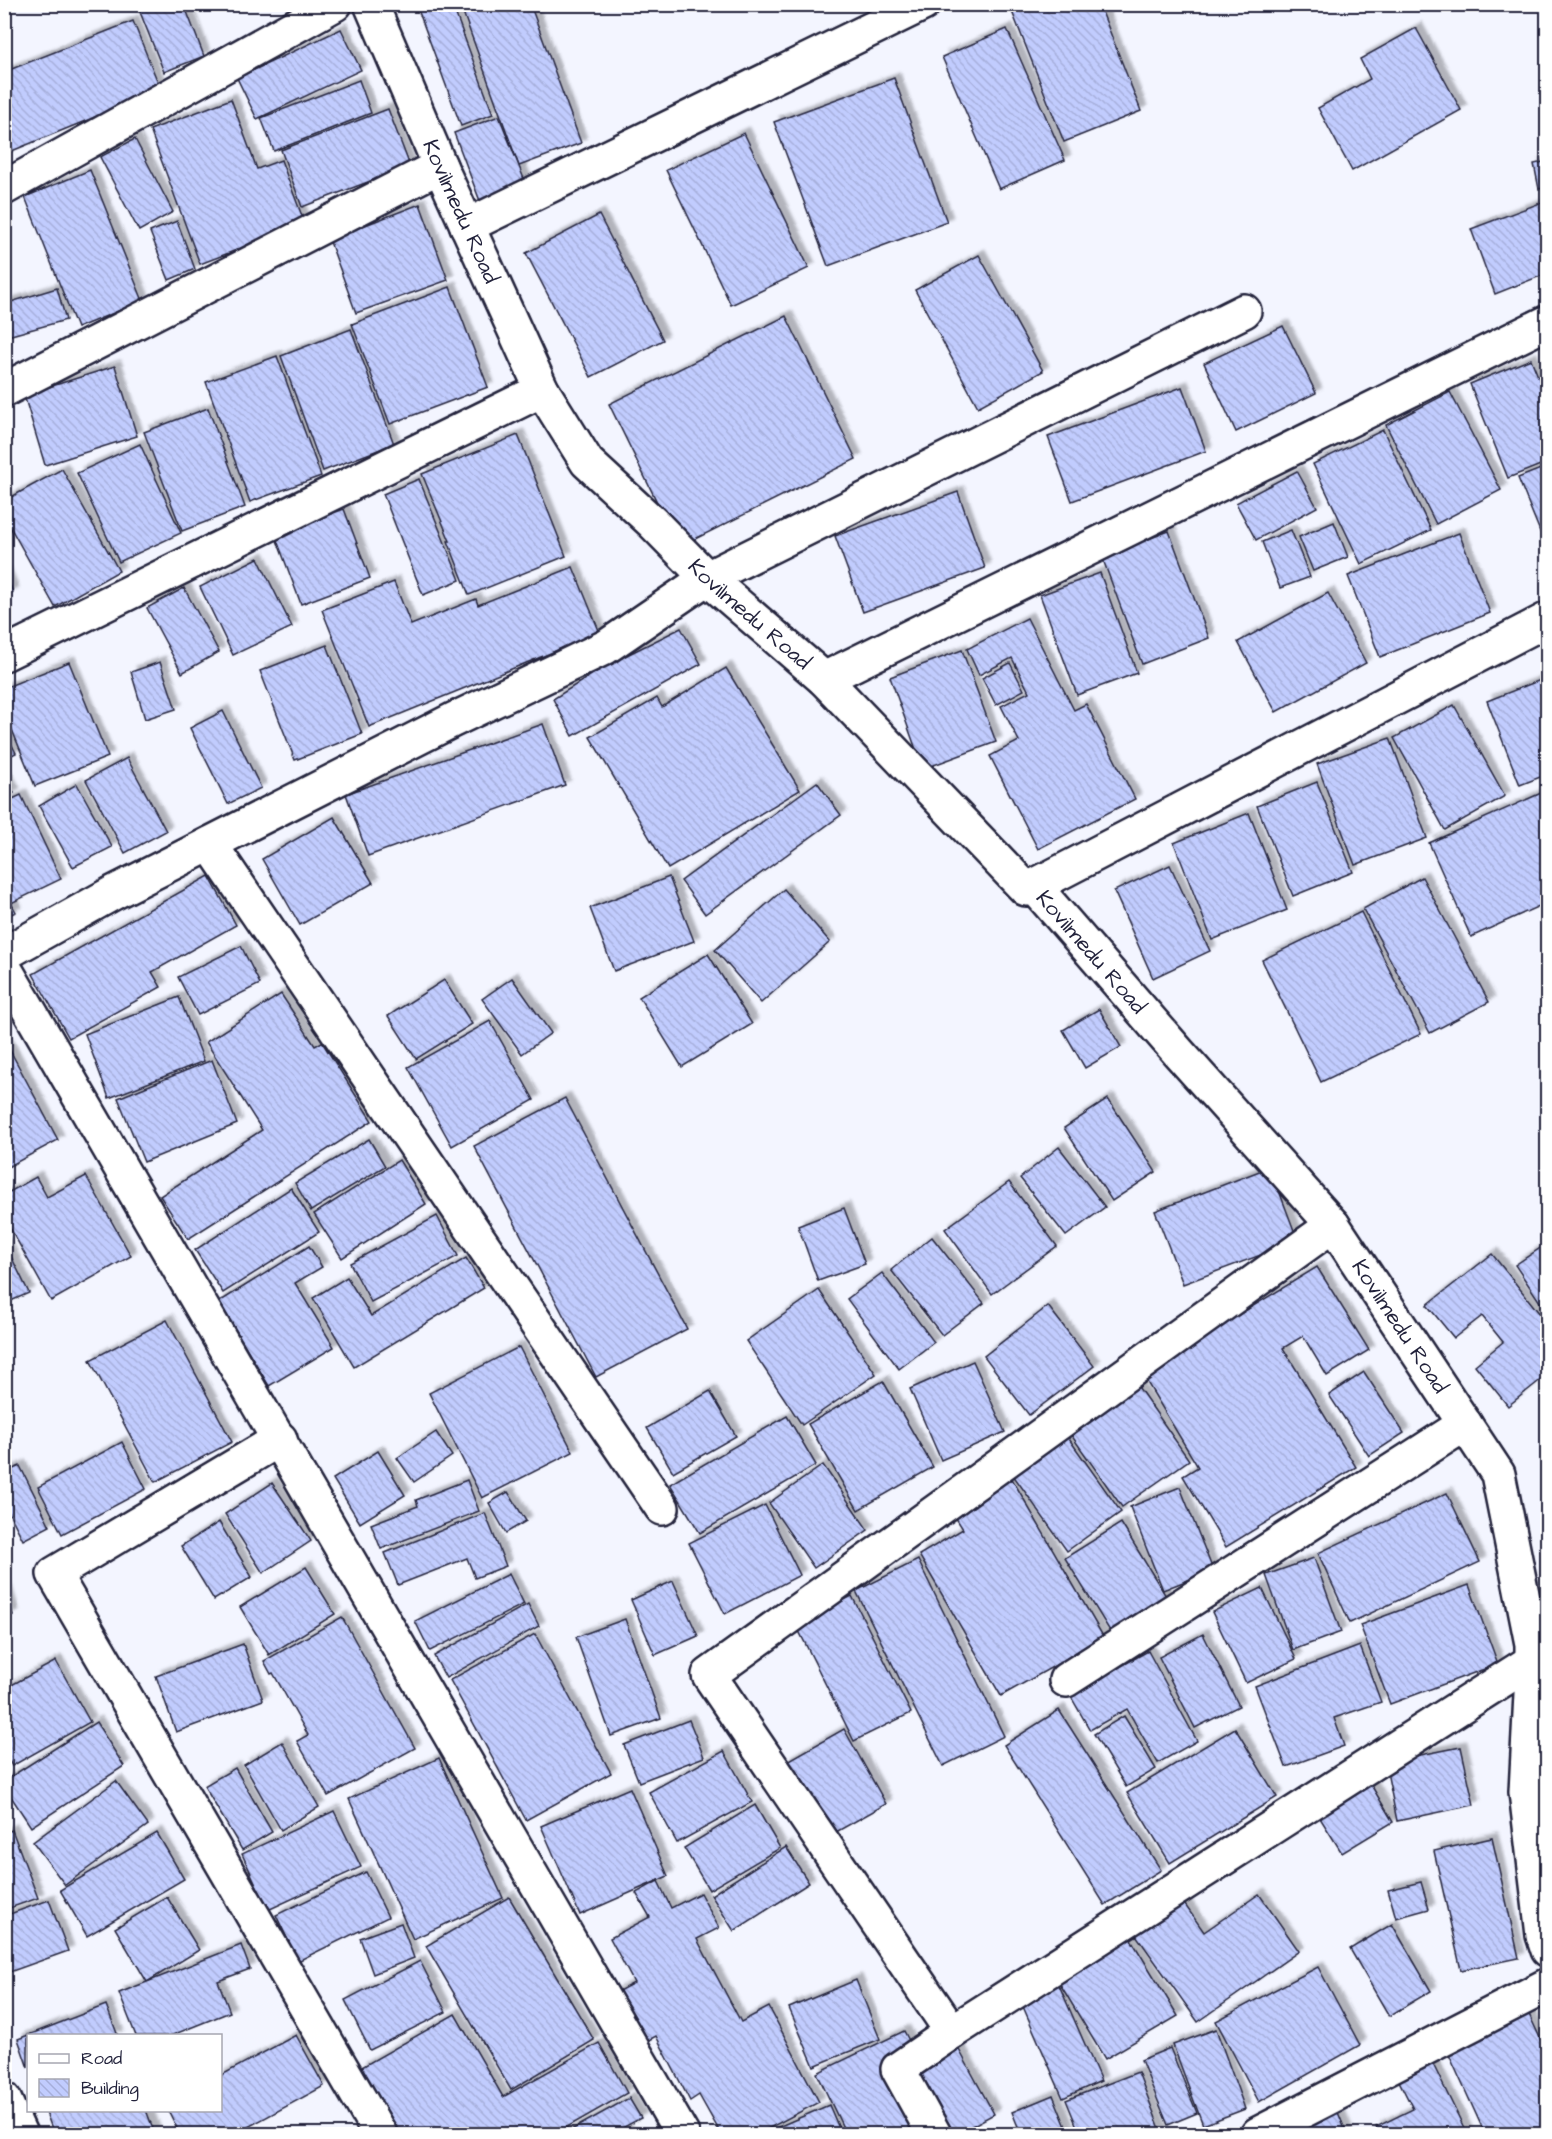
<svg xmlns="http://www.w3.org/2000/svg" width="1552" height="2139" font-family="'Architects Daughter',sans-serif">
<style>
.building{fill:url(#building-back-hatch);stroke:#22223b;stroke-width:1.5;filter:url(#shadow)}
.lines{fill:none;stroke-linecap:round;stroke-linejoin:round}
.minor-casing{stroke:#22223b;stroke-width:38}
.minor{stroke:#fff;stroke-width:33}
.labels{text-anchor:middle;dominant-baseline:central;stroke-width:4.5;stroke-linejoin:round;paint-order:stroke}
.street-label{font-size:22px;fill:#22223b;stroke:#fff}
</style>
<defs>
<pattern id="building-back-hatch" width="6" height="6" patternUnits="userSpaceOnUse" patternTransform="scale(1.5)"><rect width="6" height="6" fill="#c1ccfe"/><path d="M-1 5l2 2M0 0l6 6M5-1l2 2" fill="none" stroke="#a6afdb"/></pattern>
<filter id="shadow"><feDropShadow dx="5.5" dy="-5.5" stdDeviation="1.5" flood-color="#0004"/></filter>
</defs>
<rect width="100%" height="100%" fill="#f3f5ff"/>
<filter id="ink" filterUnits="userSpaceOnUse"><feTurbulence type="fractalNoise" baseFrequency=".0167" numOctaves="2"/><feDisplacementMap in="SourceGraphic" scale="12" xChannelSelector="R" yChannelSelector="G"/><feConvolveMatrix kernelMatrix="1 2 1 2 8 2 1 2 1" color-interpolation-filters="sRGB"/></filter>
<g filter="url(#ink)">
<!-- building -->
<g class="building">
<path d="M144,4H184L204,56L164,72L138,7Z"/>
<path d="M416,4H452L493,114L461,126Z"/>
<path d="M460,4H530L581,143L519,166Z"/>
<path d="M1009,4H1099L1141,111L1064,142Z"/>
<path d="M133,21L161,90L7,153L4,146V72Z"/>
<path d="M1416,28L1461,110L1352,171L1318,108L1370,79L1360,59Z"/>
<path d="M341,29L361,70L257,119L237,78Z"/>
<path d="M1007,29L1065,160L999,189L942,57Z"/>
<path d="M894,78L947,222L828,266L774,122Z"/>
<path d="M359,80L371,113L274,151L261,118Z"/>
<path d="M231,99L257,169L281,160L305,224L200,264L150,130Z"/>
<path d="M388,109L410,166L302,207L281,150Z"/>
<path d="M499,116L526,184L480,201L454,133Z"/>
<path d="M744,133L809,268L731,305L666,170Z"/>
<path d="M135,139L173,212L139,231L100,157Z"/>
<path d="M1548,161V187L1539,189L1534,164Z"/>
<path d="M90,170L143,301L77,328L25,197Z"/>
<path d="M1548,200V273L1495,294L1471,229Z"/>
<path d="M420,204L448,280L356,313L329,239Z"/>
<path d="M599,215L663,340L591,377L526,253Z"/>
<path d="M177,221L195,269L169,280L150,232Z"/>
<path d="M979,255L1043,371L978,407L915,290Z"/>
<path d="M450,287L488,387L390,424L352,324Z"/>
<path d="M57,288L66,320L4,337V304Z"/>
<path d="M786,316L856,459L679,547L609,404Z"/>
<path d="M1283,326L1316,393L1236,432L1204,363Z"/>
<path d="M351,329L394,444L323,471L281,356Z"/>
<path d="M1548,337V360L1540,340Z"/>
<path d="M277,356L321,476L250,502L206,382Z"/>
<path d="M1531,359L1548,401V462L1508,478L1470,384Z"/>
<path d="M115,366L137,436L45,465L24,395Z"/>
<path d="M1182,387L1206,451L1072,501L1048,437Z"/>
<path d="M1450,392L1501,490L1436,524L1386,425Z"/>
<path d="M208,408L245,507L182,531L144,432Z"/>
<path d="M1383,430L1431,530L1361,564L1313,464Z"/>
<path d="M518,435L566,556L469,595L448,541H450L422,474Z"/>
<path d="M140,444L181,533L119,562L77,473Z"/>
<path d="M1548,466V551L1518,478Z"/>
<path d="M62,469L119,571L55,607L4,516V501Z"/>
<path d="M1297,471L1317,507L1256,540L1236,503Z"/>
<path d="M419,479L460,580L423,595L383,494Z"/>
<path d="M958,492L985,568L863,612L835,536Z"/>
<path d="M344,509L370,578L301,604L275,535Z"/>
<path d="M1334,522L1348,557L1313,571L1299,537Z"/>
<path d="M1291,530L1310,577L1280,588L1262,542Z"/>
<path d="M1169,531L1209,638L1142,664L1102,557Z"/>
<path d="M1459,533L1490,613L1380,657L1348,576Z"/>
<path d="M258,558L292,627L233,655L200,587Z"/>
<path d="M573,567L600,633L369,727L322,610L394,582L411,625L476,599L478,605Z"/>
<path d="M4,571L13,592L4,596Z"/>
<path d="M1100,573L1137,673L1077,695L1040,595Z"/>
<path d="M184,588L219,652L182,673L147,608Z"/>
<path d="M1328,593L1366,663L1276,712L1238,642Z"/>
<path d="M1027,618L1074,710L1086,704L1135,799L1038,849L990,756L1019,741L1001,706L1029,692L1012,658L979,675L967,649Z"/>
<path d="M681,628L701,664L573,736L553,699L609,664Z"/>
<path d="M327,645L362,734L295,760L260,671Z"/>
<path d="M962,650L996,742L923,769L890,677Z"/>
<path d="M69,662L108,757L35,786L4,710V688Z"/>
<path d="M160,662L176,709L145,719L131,672Z"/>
<path d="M1010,663L1024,690L996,705L982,678Z"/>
<path d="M726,668L800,790L668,869L590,737L657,698L662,707Z"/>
<path d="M1548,677V774L1520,785L1487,701Z"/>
<path d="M1454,705L1505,796L1445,830L1394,738Z"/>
<path d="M223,711L261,788L228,804L190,728Z"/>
<path d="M543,724L565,785L368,856L346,794Z"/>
<path d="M4,730L16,753L4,759Z"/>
<path d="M1390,738L1427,838L1355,865L1317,764Z"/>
<path d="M127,758L166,831L125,853L86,780Z"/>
<path d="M4,775L14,793L4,799Z"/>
<path d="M817,782L841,815L705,914L681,881Z"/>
<path d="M1317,782L1353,872L1293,896L1257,806Z"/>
<path d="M77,784L112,847L73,867L39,806Z"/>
<path d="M1548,790V902L1471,937L1429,843Z"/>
<path d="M21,795L61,879L11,903L16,912L4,917V803Z"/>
<path d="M1249,813L1287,910L1212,940L1174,843Z"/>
<path d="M334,817L373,883L300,925L262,859Z"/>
<path d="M1170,865L1210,951L1153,978L1114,891Z"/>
<path d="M209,876L236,925L152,972L161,987L69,1038L33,974Z"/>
<path d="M669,877L694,941L614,971L590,908Z"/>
<path d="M1422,877L1489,1002L1430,1033L1363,909Z"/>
<path d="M784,889L830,942L761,1003L715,950Z"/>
<path d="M1361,912L1421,1034L1321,1082L1262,960Z"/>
<path d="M241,946L260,984L198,1015L178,977Z"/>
<path d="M708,954L752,1024L682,1067L639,997Z"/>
<path d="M512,978L551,1033L522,1054L482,999Z"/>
<path d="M444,980L472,1024L416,1059L388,1016Z"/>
<path d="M281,994L315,1046L322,1042L372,1121L188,1239L160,1196L262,1130L206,1042Z"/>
<path d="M179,997L204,1061L109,1098L85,1034Z"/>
<path d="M1099,1009L1121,1047L1085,1068L1063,1030Z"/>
<path d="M490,1021L534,1100L452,1146L408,1067Z"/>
<path d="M4,1039L58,1140L4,1169Z"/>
<path d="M212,1060L237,1124L144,1162L118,1098Z"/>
<path d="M565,1098L687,1329L596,1377L474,1146Z"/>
<path d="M1108,1099L1156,1172L1112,1201L1064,1128Z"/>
<path d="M369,1139L385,1166L311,1211L295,1183Z"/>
<path d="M1059,1147L1105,1207L1066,1236L1020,1178Z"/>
<path d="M399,1160L426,1204L342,1258L314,1214Z"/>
<path d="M1270,1167L1298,1241L1183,1284L1155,1211Z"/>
<path d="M86,1176L131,1256L51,1301L4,1217V1195L36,1177L47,1197Z"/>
<path d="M1009,1182L1057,1246L992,1294L945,1229Z"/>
<path d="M291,1188L319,1232L223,1293L195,1250Z"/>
<path d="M844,1208L865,1264L818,1281L798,1226Z"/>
<path d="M437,1216L458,1256L371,1302L350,1263Z"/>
<path d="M932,1237L984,1303L942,1335L891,1270Z"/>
<path d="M4,1242L29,1293L4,1304Z"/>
<path d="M1548,1243V1314L1515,1265Z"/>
<path d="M309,1246L322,1267L295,1283L334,1347L269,1386L219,1302Z"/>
<path d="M1492,1254L1548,1324V1374L1508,1406L1475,1365L1503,1342L1482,1316L1454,1338L1427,1305Z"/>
<path d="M466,1258L484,1288L354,1367L313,1298L347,1277L371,1316Z"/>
<path d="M1317,1267L1369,1350L1327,1376L1303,1336L1283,1348L1356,1467L1226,1547L1183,1476L1198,1467L1142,1374Z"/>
<path d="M882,1273L934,1342L899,1369L847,1299Z"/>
<path d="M819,1290L876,1374L802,1425L746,1341Z"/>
<path d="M1048,1306L1094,1366L1029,1415L984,1356Z"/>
<path d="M167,1320L232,1442L155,1482L90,1360Z"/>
<path d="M519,1347L573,1452L482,1498L429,1393Z"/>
<path d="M973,1361L1005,1432L941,1460L910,1389Z"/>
<path d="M1364,1372L1404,1433L1369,1456L1329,1395Z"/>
<path d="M1132,1378L1189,1460L1122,1507L1064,1425Z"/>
<path d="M883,1381L933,1467L858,1510L808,1424Z"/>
<path d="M710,1391L736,1436L673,1472L647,1428Z"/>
<path d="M787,1416L816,1465L700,1533L670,1484Z"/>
<path d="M436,1432L452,1456L414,1482L397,1458Z"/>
<path d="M1067,1436L1121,1512L1067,1551L1013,1475Z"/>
<path d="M122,1442L146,1489L62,1534L38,1487Z"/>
<path d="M378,1451L405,1495L360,1523L333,1479Z"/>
<path d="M823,1465L868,1530L814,1568L769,1503Z"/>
<path d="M20,1466L50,1526L23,1540L4,1503V1473Z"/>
<path d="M1011,1477L1104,1638L1001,1696L919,1555L963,1529L952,1512Z"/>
<path d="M467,1480L479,1511L381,1549L371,1524L418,1506L416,1500Z"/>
<path d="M272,1483L311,1541L263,1573L225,1514Z"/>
<path d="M1180,1487L1213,1570L1163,1590L1130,1507Z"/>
<path d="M508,1492L526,1521L506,1533L489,1503Z"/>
<path d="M1447,1493L1480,1562L1350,1623L1318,1553Z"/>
<path d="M765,1505L800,1575L725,1614L689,1543Z"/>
<path d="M485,1513L506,1566L475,1578L467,1558L398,1585L385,1553Z"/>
<path d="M219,1522L252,1577L214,1600L181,1546Z"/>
<path d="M1121,1523L1169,1601L1113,1636L1065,1558Z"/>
<path d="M1314,1558L1341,1632L1293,1650L1266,1575Z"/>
<path d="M918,1560L1004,1736L943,1766L856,1591Z"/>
<path d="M306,1567L335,1614L269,1655L240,1607Z"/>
<path d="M509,1574L524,1604L430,1651L415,1621Z"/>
<path d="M673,1581L698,1636L655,1655L631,1600Z"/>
<path d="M4,1585L13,1615L4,1618Z"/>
<path d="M1469,1585L1498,1664L1390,1704L1360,1625Z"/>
<path d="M1262,1588L1296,1659L1246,1683L1212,1612Z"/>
<path d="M852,1596L911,1713L854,1741L796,1625Z"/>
<path d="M528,1604L539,1626L446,1678L434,1656Z"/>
<path d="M342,1617L415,1748L328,1796L297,1741L308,1735L273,1673L271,1674L264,1661Z"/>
<path d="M625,1619L661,1718L611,1736L576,1637Z"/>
<path d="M535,1634L611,1773L526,1820L450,1680Z"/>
<path d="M1203,1634L1239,1706L1195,1728L1159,1657Z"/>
<path d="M243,1644L263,1700L176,1732L156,1676Z"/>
<path d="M1360,1646L1381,1702L1334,1718L1344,1746L1286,1767L1255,1686Z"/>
<path d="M1148,1651L1197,1741L1158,1763L1127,1709L1090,1730L1070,1695Z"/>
<path d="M56,1661L90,1722L12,1766L4,1752V1689Z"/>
<path d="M1059,1710L1161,1870L1105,1905L1004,1745Z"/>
<path d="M1124,1716L1156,1769L1126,1787L1094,1734Z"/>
<path d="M689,1720L704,1757L639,1782L624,1745Z"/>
<path d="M96,1722L124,1766L31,1827L4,1786V1781Z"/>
<path d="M1235,1728L1277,1797L1170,1863L1127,1793Z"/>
<path d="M844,1729L886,1804L829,1836L786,1762Z"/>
<path d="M282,1742L319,1807L281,1830L244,1765Z"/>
<path d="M1461,1747L1474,1805L1397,1821L1385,1762Z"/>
<path d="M724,1751L752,1802L677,1843L649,1792Z"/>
<path d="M439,1758L503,1898L413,1939L349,1799Z"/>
<path d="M235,1768L272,1832L242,1850L204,1786Z"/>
<path d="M1367,1778L1393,1822L1342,1853L1315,1810Z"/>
<path d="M116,1781L148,1825L65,1885L33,1842Z"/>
<path d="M630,1788L668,1876L580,1915L541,1826Z"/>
<path d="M755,1805L780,1848L709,1890L684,1848Z"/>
<path d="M334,1811L361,1867L268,1910L242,1854Z"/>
<path d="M12,1830L38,1898L4,1910V1833Z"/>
<path d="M157,1833L184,1879L87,1936L60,1890Z"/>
<path d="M1492,1838L1519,1958L1461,1970L1434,1851Z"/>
<path d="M786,1847L809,1883L734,1931L711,1895Z"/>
<path d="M366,1872L388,1917L298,1961L276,1915Z"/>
<path d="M658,1881L671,1908L700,1893L719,1928L697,1939L741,2022L769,2007L819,2102L758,2134H721L699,2095L690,2101L656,2036L636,2047L609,1996L634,1983L610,1938L650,1917L636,1893Z"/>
<path d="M1421,1882L1429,1909L1396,1918L1388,1890Z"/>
<path d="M1259,1894L1299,1951L1198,2022L1136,1935L1183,1902L1204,1932Z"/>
<path d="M167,1897L199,1950L147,1982L115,1928Z"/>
<path d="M509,1897L594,2040L511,2090L426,1946Z"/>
<path d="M49,1900L68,1951L4,1974V1916Z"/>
<path d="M401,1923L414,1958L373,1974L360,1938Z"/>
<path d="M1392,1924L1431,1991L1389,2016L1350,1949Z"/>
<path d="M1129,1936L1178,2016L1105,2059L1057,1979Z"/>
<path d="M241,1945L250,1969L218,1981L230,2012L170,2036H136L119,1993Z"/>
<path d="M420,1961L446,2012L370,2050L345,2000Z"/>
<path d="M1318,1967L1360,2045L1259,2102L1216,2021Z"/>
<path d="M856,1980L880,2039L814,2066L789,2008Z"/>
<path d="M1059,1985L1101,2081L1063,2098L1021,2002Z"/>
<path d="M106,2005L118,2036H28V2068L18,2039Z"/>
<path d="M1527,2010L1548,2055V2134H1485L1445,2046Z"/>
<path d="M455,2014L503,2097L599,2043L627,2093L555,2134H398L360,2068Z"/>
<path d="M1216,2029L1245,2109L1203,2125L1173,2045Z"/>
<path d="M904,2031L915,2052L923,2134H846L817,2073Z"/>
<path d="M296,2035L324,2086L235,2134H180L168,2110H220V2076Z"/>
<path d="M957,2046L994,2114L957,2134H948L913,2070Z"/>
<path d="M1170,2048L1197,2113L1168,2125L1141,2060Z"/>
<path d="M1429,2056L1467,2134H1380L1376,2127L1413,2109L1395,2073Z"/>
<path d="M1138,2072L1162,2134H1080L1066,2100Z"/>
<path d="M1053,2095L1069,2134H1021L1012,2112Z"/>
<path d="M629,2098L641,2118L624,2127L628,2134H564Z"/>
<path d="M829,2105L841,2133L836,2134H762Z"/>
<path d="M45,2110H146L155,2134H54Z"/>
<path d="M1337,2110L1347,2134H1276Z"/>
</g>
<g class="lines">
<defs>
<g id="minor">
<path id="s1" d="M371,4L440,166L542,390L587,462L652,522L707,578L824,679L1026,889L1034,886L1178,1052L1333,1225L1498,1474L1532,1644V1674L1526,1792L1543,1935L1548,1950"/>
<path d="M4,188L335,4"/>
<path d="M467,226L923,4"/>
<path d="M4,390L440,166"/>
<path d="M4,654L542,390"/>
<path d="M824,679L1548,322"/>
<path d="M210,844L662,1508"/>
<path d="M1034,886L1548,619"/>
<path d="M4,954L113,893L453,720L606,647L707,578L1244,311"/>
<path d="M4,967L682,2134"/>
<path d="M280,1439L54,1574L380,2134"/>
<path d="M1066,1680L1465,1424"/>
<path d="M952,2032L709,1675L1333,1225"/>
<path d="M4,2099L20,2134"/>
<path d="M934,2134L898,2069L952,2032L1532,1661"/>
<path d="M1258,2134L1548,1985"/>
</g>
</defs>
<!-- minor casing -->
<use href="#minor" class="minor-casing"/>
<!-- minor -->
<use href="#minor" class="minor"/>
</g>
</g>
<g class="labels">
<!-- street labels -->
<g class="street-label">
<text stroke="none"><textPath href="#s1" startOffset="226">Kovilmedu Road</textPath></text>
<text stroke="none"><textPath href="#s1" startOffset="730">Kovilmedu Road</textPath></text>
<text stroke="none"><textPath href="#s1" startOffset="1216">Kovilmedu Road</textPath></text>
<text stroke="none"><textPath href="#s1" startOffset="1702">Kovilmedu Road</textPath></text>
</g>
</g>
<!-- margin -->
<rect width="1552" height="2139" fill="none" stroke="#fff" stroke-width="24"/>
<rect x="12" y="12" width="1528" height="2115" fill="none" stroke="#22223b" stroke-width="2" filter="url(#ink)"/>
<!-- legend -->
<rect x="27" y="2034" width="195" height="78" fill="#ffffff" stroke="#a7a7b1" stroke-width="1.5"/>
<rect x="39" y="2054" width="30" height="9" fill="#ffffff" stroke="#a7a7b1" stroke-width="1.5"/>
<text x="81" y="2064" font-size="18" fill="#22223b">Road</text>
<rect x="39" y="2079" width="30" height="18" fill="url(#building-back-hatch)" stroke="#a7a7b1" stroke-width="1.5"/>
<text x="81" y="2094" font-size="18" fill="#22223b">Building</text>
</svg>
